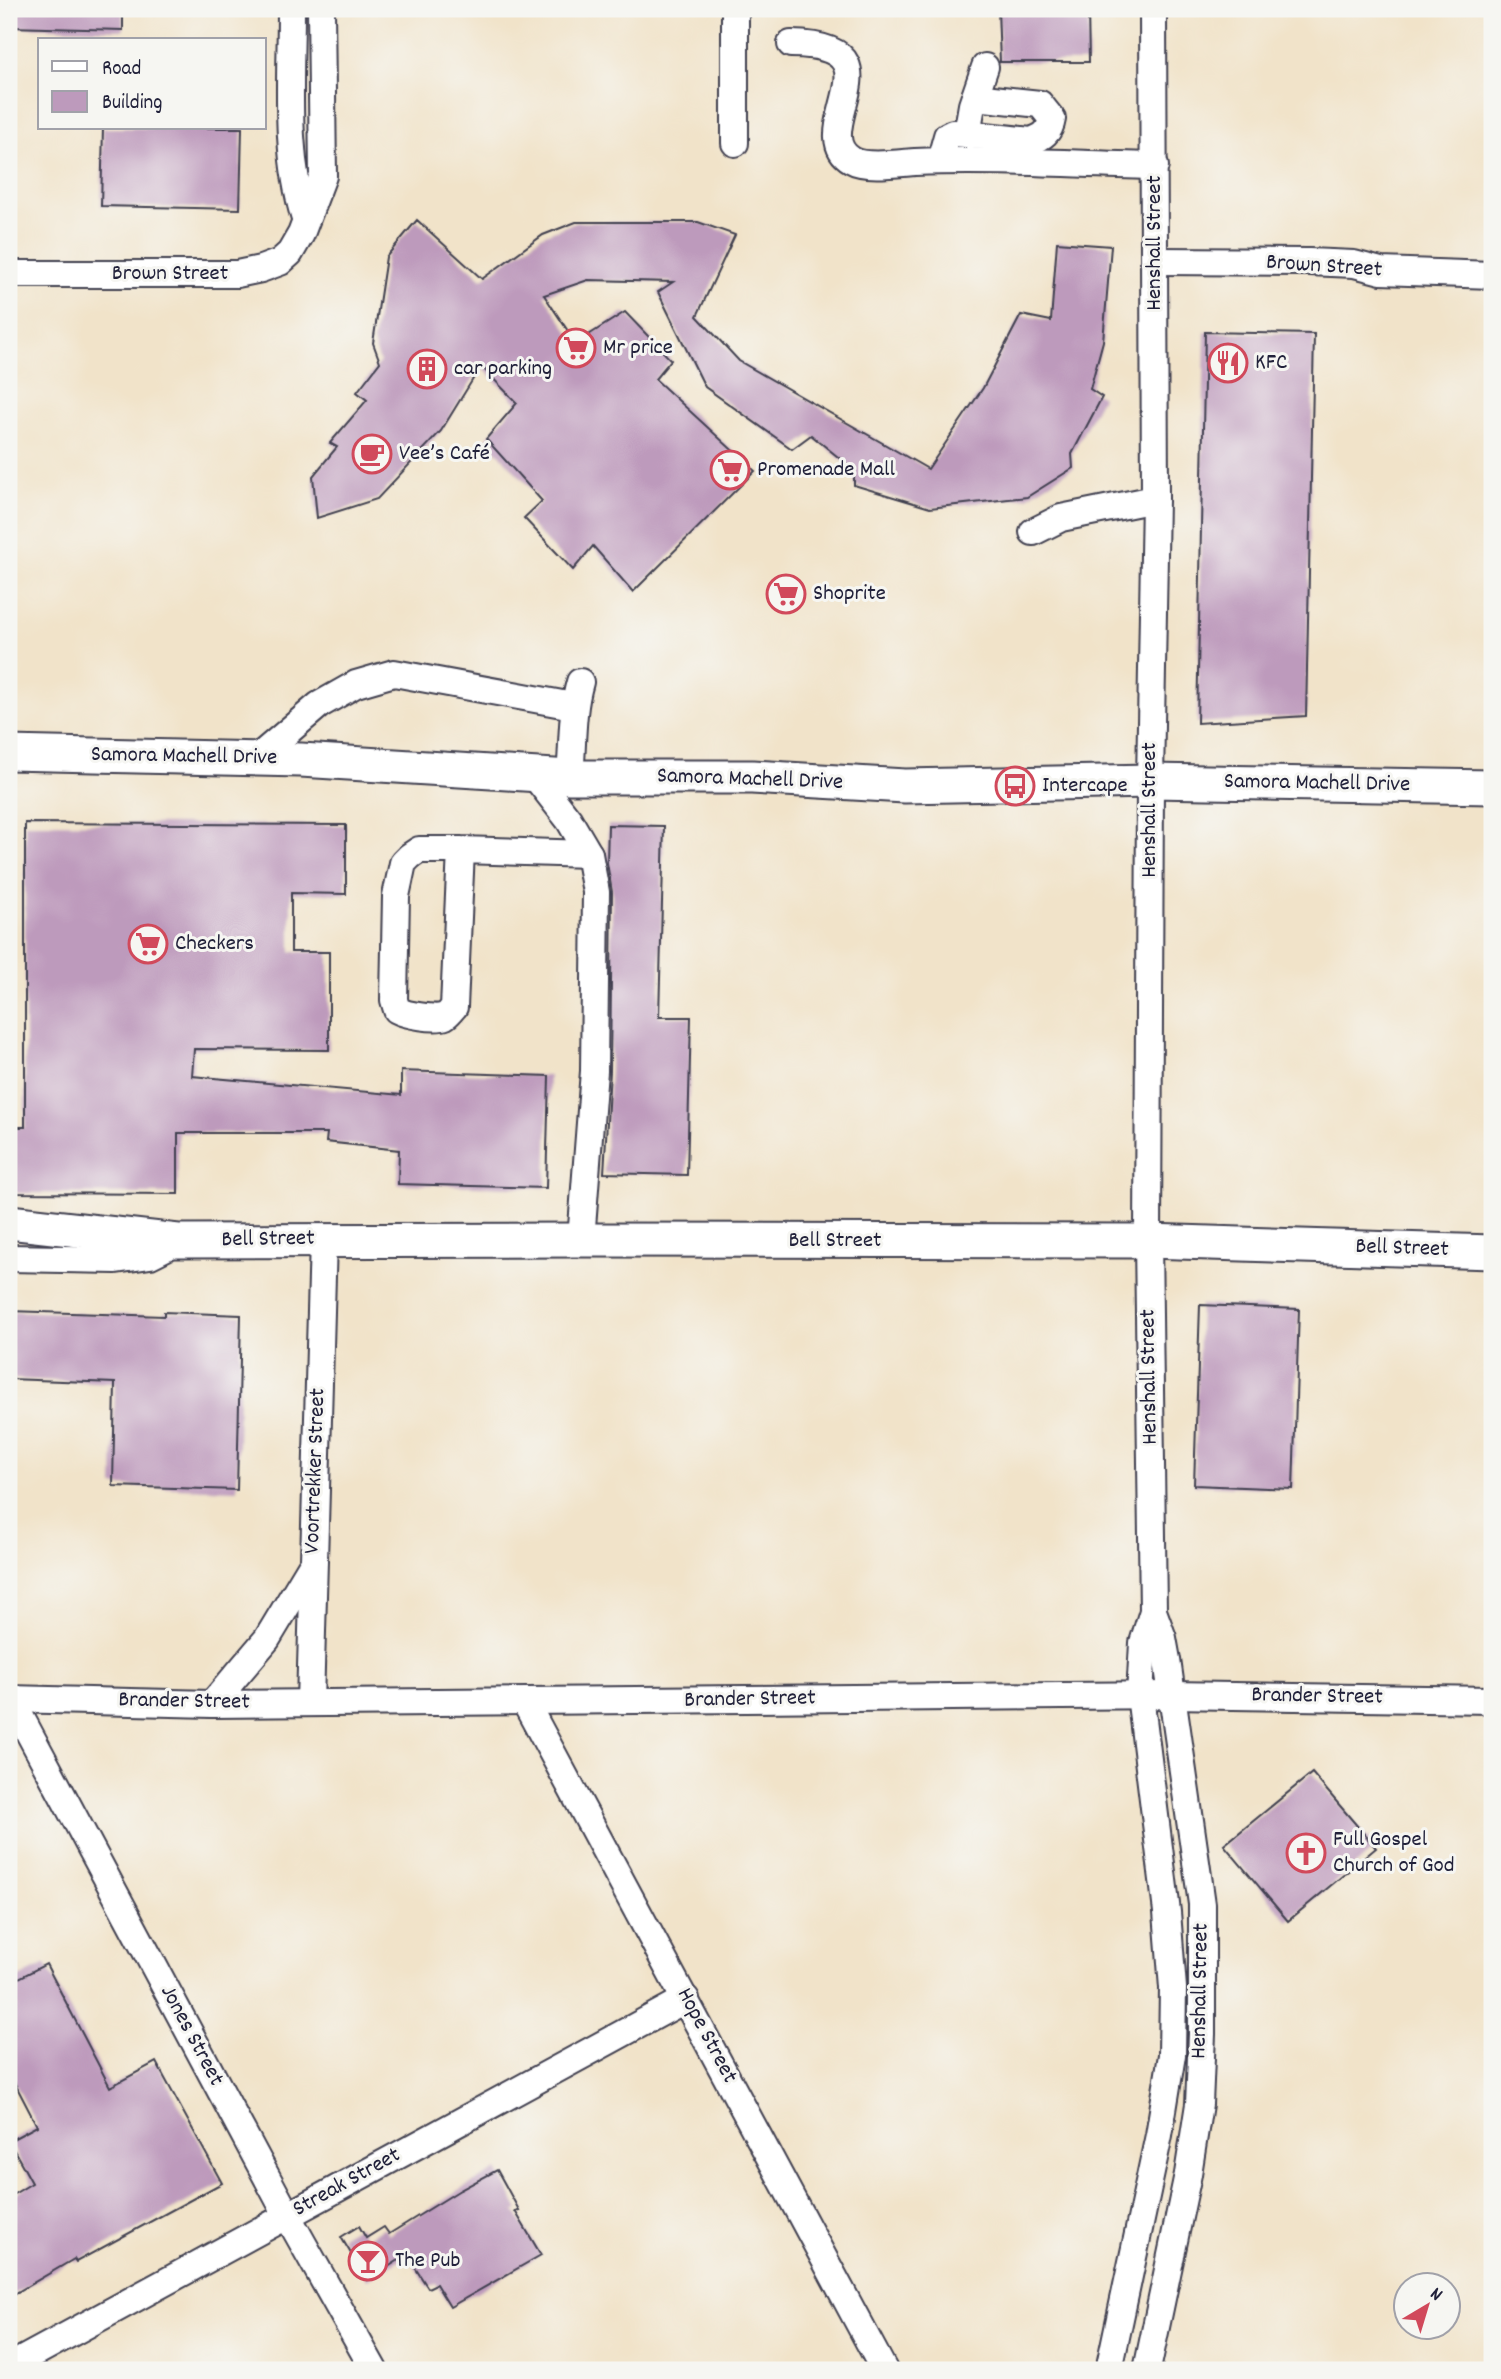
<svg xmlns="http://www.w3.org/2000/svg" width="1501" height="2379" font-family="Dekko,sans-serif">
<style>
.building{fill:#bd9abc}
.lines{fill:none;stroke-linecap:round;stroke-linejoin:round}
.minor-casing{stroke:#413f50;stroke-width:30}
.major-casing{stroke:#413f50;stroke-width:37}
.minor{stroke:#fff;stroke-width:26}
.major{stroke:#fff;stroke-width:33}
.labels{text-anchor:middle;dominant-baseline:central;stroke-width:6;stroke-linejoin:round;paint-order:stroke}
.street-label{font-size:23px;fill:#22223b;stroke:#f6f6f2}
.poi-label{font-size:23px;fill:#22223b;stroke:#f6f6f2;text-anchor:start}
</style>
<rect width="100%" height="100%" fill="#f6f6f2"/>
<filter id="ink" filterUnits="userSpaceOnUse"><feTurbulence type="fractalNoise" baseFrequency=".0143" numOctaves="2"/><feDisplacementMap in="SourceGraphic" scale="14" xChannelSelector="R" yChannelSelector="G"/><feConvolveMatrix kernelMatrix="1 2 1 2 8 2 1 2 1" color-interpolation-filters="sRGB"/></filter>
<filter id="wash" filterUnits="userSpaceOnUse"><feTurbulence type="fractalNoise" baseFrequency=".00686" numOctaves="4" result="noise"/><feDisplacementMap in="SourceGraphic" scale="28" xChannelSelector="R" yChannelSelector="G"/><feGaussianBlur stdDeviation="1.57" result="paint"/><feColorMatrix in="noise" values="0 0 0 0 0 0 0 0 0 0 0 0 0 0 0 0 0 1.4 0 .05"/><feComposite in="paint" operator="in"/></filter>
<g filter="url(#wash)">
<rect width="100%" height="100%" fill="#f1e3c9"/>
<g id="blocks">
<!-- building -->
<g class="building">
<path d="M9,9H123V30L9,27Z"/>
<path d="M998,9H1088L1089,62H1000Z"/>
<path d="M103,128H242L240,209L101,206Z"/>
<path d="M417,220L482,279L543,235L576,222H698L735,235L697,316L739,361L928,469L983,388L1021,315L1051,321L1057,242L1111,246L1103,341L1090,389L1102,397L1072,454L1073,468L1027,497L930,508L854,485V470L811,435L792,449L705,387L658,292L673,282L588,280L544,295L576,343L625,312L671,360L655,379L755,471L633,592L593,546L573,570L524,518L542,501L486,439L517,403L481,366L441,431L377,499L317,518L313,476L337,447L330,443L367,400L357,392L380,362L373,343L386,257Z"/>
<path d="M1205,332L1314,334L1306,716L1197,723Z"/>
<path d="M25,823L346,825V894L291,893V952H329V1050L194,1049L192,1076L401,1095V1071L549,1076L546,1188L398,1184L399,1150L326,1142L327,1133H178V1194L9,1193V1127H25Z"/>
<path d="M608,825L664,826L659,1017H691L687,1175L604,1173L610,1071L612,892L607,863Z"/>
<path d="M1200,1305L1299,1309L1293,1489L1194,1485Z"/>
<path d="M9,1311L164,1316V1312L241,1315L237,1490L113,1486L115,1383L9,1379Z"/>
<path d="M1312,1773L1376,1848L1288,1921L1224,1845Z"/>
<path d="M46,1964L110,2087L156,2062L222,2183L76,2262L74,2259L9,2297V2197L32,2183L9,2141L37,2126L9,2072V1983Z"/>
<path d="M497,2170L519,2210L515,2211L541,2255L450,2307L436,2284L428,2288L407,2255L367,2280L341,2237L359,2226L366,2238L384,2227L389,2234L460,2190Z"/>
</g>
</g>
</g>
<g filter="url(#ink)">
<use href="#blocks" fill-opacity="0" stroke="#413f50" stroke-width="2"/>
<g class="lines">
<defs>
<g id="minor">
<path d="M291,9C291,79 284,152 305,219"/>
<path d="M791,44C907,45 803,132 852,160C865,168 900,163 915,162C995,159 1075,164 1155,166"/>
<path d="M967,134L1031,141C1043,137 1050,132 1052,119L1040,104L975,97"/>
<path d="M735,143V9"/>
<path d="M940,161L947,136L953,133L967,134L972,105L985,67"/>
<path d="M1156,261L1309,262L1354,264L1381,271L1492,275"/>
<path d="M9,274H237L261,269L280,262L290,253L301,234L323,176L321,9"/>
<path d="M1033,532L1061,518L1155,499"/>
<path d="M256,759L319,705L356,684L394,673L573,706"/>
<path d="M534,775L569,820L589,854L596,892L594,1071L581,1240"/>
<path d="M570,777C573,745 571,713 580,682"/>
<path d="M461,850L454,1007C451,1010 449,1014 445,1016C436,1020 406,1015 397,1010L394,1000L396,896L403,863L410,856L419,850H461L589,854"/>
<path d="M9,1258L116,1260L150,1255L178,1241"/>
<path d="M9,1699L212,1704L1171,1695L1492,1700"/>
<path d="M11,1699L287,2215L374,2370"/>
<path d="M525,1702L884,2370"/>
<path d="M310,1703L323,1240"/>
<path d="M212,1704L267,1639L311,1566"/>
<path d="M9,2367L686,1999"/>
<path d="M1109,2370L1159,2135L1172,2055L1173,1988L1167,1912L1140,1695L1143,1643L1153,1611L1148,1241L1150,781L1155,499L1153,9"/>
<path d="M1147,2370L1188,2174L1199,2104L1202,2034V1904L1167,1660L1163,1638L1153,1611"/>
</g>
<g id="major">
<path d="M9,753L301,760L570,777H752L905,786L1150,781L1492,787"/>
<path d="M9,1222L178,1241L581,1240L1148,1241L1492,1252"/>
</g>
</defs>
<!-- minor casing -->
<use href="#minor" class="minor-casing"/>
<!-- major casing -->
<use href="#major" class="major-casing"/>
<!-- minor -->
<use href="#minor" class="minor"/>
<!-- major -->
<use href="#major" class="major"/>
</g>
</g>
<!-- icons -->
<defs>
<symbol id="supermarket-ring" viewBox="-11 -11 22 22"><circle r="9.5" fill="#f6f6f2" stroke="#d1495b" stroke-width="1.5"/><path d="M-6-5.5h2.5l.6 2H6L4.5 2H-2.5L-4.4-4H-6ZM-1.5 3.2a1.3 1.3 0 1 0 .1 0ZM3 3.2a1.3 1.3 0 1 0 .1 0Z" fill="#d1495b"/></symbol>
<symbol id="restaurant-ring" viewBox="-11 -11 22 22"><circle r="9.5" fill="#f6f6f2" stroke="#d1495b" stroke-width="1.5"/><path d="M-5-6h1v4h1v-4h1v4h1v-4h1v5L-1.5 .5V6h-2V.5L-5-1ZM5-6V6H3V1.5H1.5Q1.5-4 5-6Z" fill="#d1495b"/></symbol>
<symbol id="building-ring" viewBox="-11 -11 22 22"><circle r="9.5" fill="#f6f6f2" stroke="#d1495b" stroke-width="1.5"/><path d="M-4-6H4V6H1V3H-1V6H-4ZM-2.5-4.3h1.7v1.8h-1.7ZM.8-4.3h1.7v1.8H.8ZM-2.5-1h1.7V.8h-1.7ZM.8-1h1.7V.8H.8Z" fill="#d1495b"/></symbol>
<symbol id="cafe-ring" viewBox="-11 -11 22 22"><circle r="9.5" fill="#f6f6f2" stroke="#d1495b" stroke-width="1.5"/><path d="M-5.5-4.5H6V0H3Q3 3.5 0 3.5H-2.5Q-5.5 3.5-5.5 0ZM3-3.2v2h1.7v-2ZM-6 4.5H4V6H-6Z" fill="#d1495b"/></symbol>
<symbol id="bus-ring" viewBox="-11 -11 22 22"><circle r="9.5" fill="#f6f6f2" stroke="#d1495b" stroke-width="1.5"/><path d="M-5-6H5V4H4V6H2V4H-2V6H-4V4H-5ZM-3.5-4V0h7V-4ZM-3.5 1.2v1.5H-2V1.2ZM2 1.2v1.5H3.5V1.2Z" fill="#d1495b"/></symbol>
<symbol id="church-ring" viewBox="-11 -11 22 22"><circle r="9.5" fill="#f6f6f2" stroke="#d1495b" stroke-width="1.5"/><path d="M-1.2-6h2.4v3.5h3.3v2.4h-3.3V6h-2.4V-.1h-3.3v-2.4h3.3Z" fill="#d1495b"/></symbol>
<symbol id="bar-ring" viewBox="-11 -11 22 22"><circle r="9.5" fill="#f6f6f2" stroke="#d1495b" stroke-width="1.5"/><path d="M-6-5H6L.8 .8V4.5H3.5V6h-7V4.5H-.8V.8Z" fill="#d1495b"/></symbol>
</defs>
<g fill-rule="evenodd">
<use href="#supermarket-ring" x="554" y="326" width="44" height="44"/>
<use href="#restaurant-ring" x="1206" y="341" width="44" height="44"/>
<use href="#building-ring" x="405" y="347" width="44" height="44"/>
<use href="#cafe-ring" x="350" y="432" width="44" height="44"/>
<use href="#supermarket-ring" x="708" y="448" width="44" height="44"/>
<use href="#supermarket-ring" x="764" y="572" width="44" height="44"/>
<use href="#bus-ring" x="993" y="764" width="44" height="44"/>
<use href="#supermarket-ring" x="126" y="922" width="44" height="44"/>
<use href="#church-ring" x="1284" y="1831" width="44" height="44"/>
<use href="#bar-ring" x="346" y="2239" width="44" height="44"/>
</g>
<g class="labels">
<!-- street labels -->
<g class="street-label">
<text transform="translate(1155 243) rotate(-90)">Henshall Street</text>
<text transform="translate(1324 267) rotate(4)">Brown Street</text>
<text x="170" y="274">Brown Street</text>
<text transform="translate(184 757) rotate(1)">Samora Machell Drive</text>
<text transform="translate(750 780) rotate(2)">Samora Machell Drive</text>
<text transform="translate(1317 784) rotate(1)">Samora Machell Drive</text>
<text transform="translate(1150 810) rotate(-90)">Henshall Street</text>
<text transform="translate(268 1240) rotate(-1)">Bell Street</text>
<text x="835" y="1241">Bell Street</text>
<text transform="translate(1402 1249) rotate(2)">Bell Street</text>
<text transform="translate(1150 1377) rotate(-91)">Henshall Street</text>
<text transform="translate(316 1471) rotate(-88)">Voortrekker Street</text>
<text transform="translate(1317 1697) rotate(1)">Brander Street</text>
<text transform="translate(750 1700) rotate(-1)">Brander Street</text>
<text transform="translate(184 1702) rotate(1)">Brander Street</text>
<text transform="translate(1201 1991) rotate(-89)">Henshall Street</text>
<text transform="translate(191 2036) rotate(62)">Jones Street</text>
<text transform="translate(706 2036) rotate(62)">Hope Street</text>
<text transform="translate(347 2183) rotate(-29)">Streak Street</text>
</g>
<!-- poi labels -->
<g class="poi-label">
<text x="603" y="348">Mr price</text>
<text x="1255" y="363">KFC</text>
<text x="454" y="369">car parking</text>
<text x="399" y="454">Vee’s Café</text>
<text x="757" y="470">Promenade Mall</text>
<text x="813" y="594">Shoprite</text>
<text x="1042" y="786">Intercape</text>
<text x="175" y="944">Checkers</text>
<text x="1333" y="1840">Full Gospel<tspan x="1333" dy="26">Church of God</tspan></text>
<text x="395" y="2261">The Pub</text>
</g>
</g>
<!-- margin -->
<rect width="1501" height="2379" fill="none" stroke="#f6f6f2" stroke-width="35"/>
<!-- legend -->
<rect x="38" y="38" width="228" height="91" fill="#f6f6f2" stroke="#a1a1a9" stroke-width="2"/>
<rect x="52" y="61" width="35" height="10" fill="#ffffff" stroke="#a1a1a9" stroke-width="2"/>
<text x="102" y="74" font-size="21" fill="#22223b">Road</text>
<rect x="52" y="91" width="35" height="21" fill="#bd9abc" stroke="#a1a1a9" stroke-width="2"/>
<text x="102" y="108" font-size="21" fill="#22223b">Building</text>
<!-- north arrow -->
<g transform="translate(1427 2306) rotate(38)"><circle r="33" fill="#f6f6f2" stroke="#a1a1a9" stroke-width="2"/>
<path d="M0-5L12 26L0 18L-12 26Z" fill="#d1495b"/>
<text y="-10" font-size="19" font-weight="bold" text-anchor="middle" fill="#22223b">N</text>
</g>
</svg>
